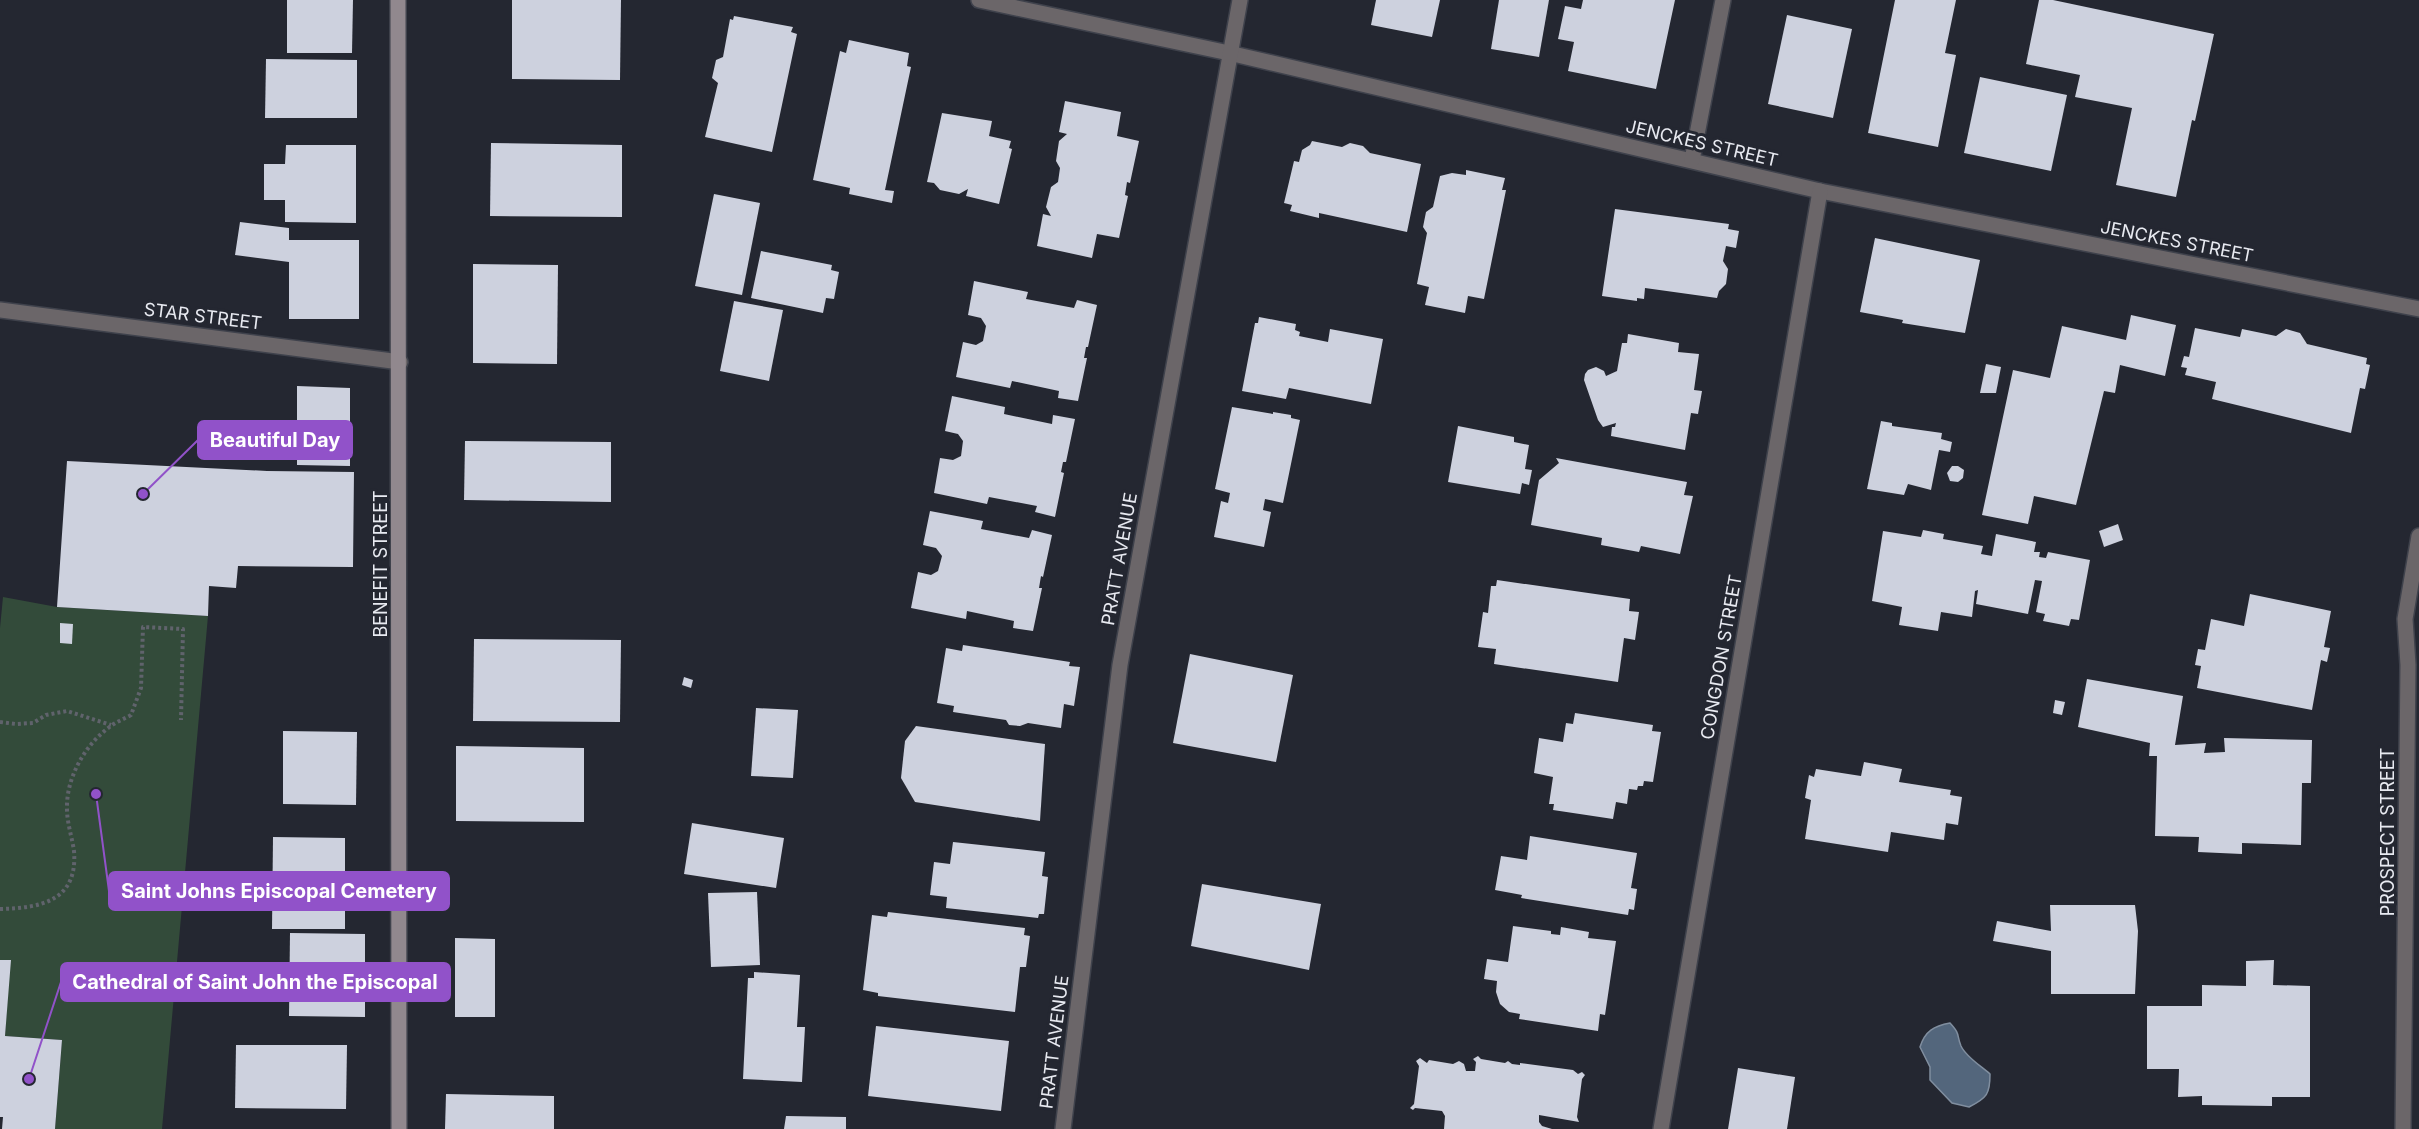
<svg xmlns="http://www.w3.org/2000/svg" width="2419" height="1129" font-family="Inter,sans-serif">
<style>
.green{fill:#334b3a}
.water{fill:#53667c;stroke:#808e9f;stroke-width:1.5}
.building{fill:#cdd1de}
.lines{fill:none;stroke-linecap:round;stroke-linejoin:round}
.street-casing{stroke:#3f424c;stroke-width:18}
.secondary-casing{stroke:#3f424c;stroke-width:18}
.path{stroke:#60636c;stroke-width:4;stroke-dasharray:3 3;stroke-linecap:butt}
.street{stroke:#6b6669;stroke-width:15}
.secondary{stroke:#91888e;stroke-width:15}
.labels{text-anchor:middle;dominant-baseline:central;stroke-width:6;stroke-linejoin:round;paint-order:stroke}
.street-label{font-size:18px;fill:#e8eaf1;stroke:#242731}
.leader{fill:none;stroke:#9152c9;stroke-width:2}
.callout-dot{fill:#9152c9;stroke:#242731;stroke-width:2}
.callout{fill:#9152c9;stroke:#9152c9;stroke-width:2}
.callout-label{font-size:20px;text-anchor:middle;font-weight:bold;fill:#fff}
</style>
<rect width="100%" height="100%" fill="#242731"/>
<!-- green -->
<path class="green" d="M3,597L57,607L208,616L162,1129H55L62,1040L5,1036L10,960H0V628Z"/>
<!-- water -->
<path class="water" d="M1950,1023C1961,1035 1956,1034 1961,1046C1966,1057 1981,1066 1990,1074C1990,1094 1987,1098 1969,1107L1952,1103L1930,1080V1067L1920,1047C1925,1031 1934,1026 1950,1023Z"/>
<!-- building -->
<g class="building">
<path d="M287,0H353L352,53H287Z"/>
<path d="M512,0H621L620,80L512,79Z"/>
<path d="M1376,0H1440L1432,37L1371,25Z"/>
<path d="M1499,0H1549L1539,57L1491,49Z"/>
<path d="M1583,0H1675L1656,89L1568,71L1574,42L1558,39L1565,6L1581,9Z"/>
<path d="M1895,0H1956L1945,53L1956,55L1938,147L1868,133Z"/>
<path d="M2039,0H2053L2214,34L2195,121L2192,120L2176,197L2116,185L2132,108L2075,97L2080,75L2026,64Z"/>
<path d="M1787,15L1852,29L1833,118L1768,104Z"/>
<path d="M734,16L793,27L791,32L797,34L772,152L705,137L718,83L712,78L716,60L723,57L730,19L733,20Z"/>
<path d="M849,40L909,53L907,66L911,67L885,190L894,191L892,203L849,194L850,188L813,180L840,51L846,53Z"/>
<path d="M266,59L357,60V118H265Z"/>
<path d="M1980,77L2067,95L2051,171L1964,153Z"/>
<path d="M1065,101L1121,112L1117,136L1139,141L1130,183L1127,182L1125,195L1128,196L1119,238L1097,234L1092,258L1037,246L1043,214L1051,216L1046,207L1051,187L1058,182L1060,168L1056,161L1059,141L1067,134L1059,132Z"/>
<path d="M942,113L992,121L989,136L1011,141L1009,148L1012,149L999,204L966,196L968,189L959,194L940,190L934,183L927,182Z"/>
<path d="M1312,141L1342,147L1350,143L1363,146L1370,153L1421,164L1407,232L1319,213V218L1290,211L1292,205L1284,203L1294,161L1299,162L1302,150L1310,145Z"/>
<path d="M491,143L622,145V217L490,216Z"/>
<path d="M286,145H356V223L285,222V200H264V164H285Z"/>
<path d="M1466,170L1505,178L1502,190H1506L1484,299L1468,296L1465,313L1425,305L1429,287L1417,284L1427,233L1423,227L1426,212L1433,207L1440,176L1452,173L1466,175Z"/>
<path d="M714,194L760,203L742,295L695,286Z"/>
<path d="M1615,209L1729,224L1728,229L1739,231L1736,248L1726,246L1723,261L1728,269L1726,284L1719,291L1717,298L1645,288L1644,299L1637,298V301L1602,296Z"/>
<path d="M240,222L289,228V240H359V319H289V262L235,255Z"/>
<path d="M1875,238L1980,260L1965,333L1902,323L1903,320L1860,312Z"/>
<path d="M761,251L832,265L831,270L839,272L834,299L826,298L823,313L751,298Z"/>
<path d="M473,264L558,265L557,364L473,363Z"/>
<path d="M974,281L1028,292L1026,299L1074,308L1077,300L1097,305L1088,347H1086L1084,358H1087L1078,401L1058,398L1059,391L1012,381L1010,388L956,377L963,342L976,345L983,341L986,326L981,318L968,315Z"/>
<path d="M734,301L783,310L769,381L720,371Z"/>
<path d="M2131,315L2176,325L2165,376L2120,365L2115,393L2104,391L2076,505L2034,496L2028,524L1982,515L2013,370L2050,378L2062,326L2126,340Z"/>
<path d="M1259,317L1296,324L1295,330L1300,332L1299,336L1328,342L1330,329L1383,339L1371,404L1289,388L1286,399L1242,391L1255,323H1258Z"/>
<path d="M2195,328L2240,337L2242,329L2276,336L2286,329L2300,333L2307,344L2367,358L2366,364L2370,365L2365,389L2360,388L2351,433L2212,399L2216,382L2185,375L2187,368L2181,367L2184,356L2189,357Z"/>
<path d="M1628,334L1679,343L1678,352L1699,354L1694,390L1702,391L1698,414L1691,413L1685,450L1611,436L1612,427H1615L1616,423L1603,427L1598,420L1584,380L1585,374L1588,370L1596,367L1604,371L1606,376L1617,371L1622,343H1627Z"/>
<path d="M1986,364L2001,367L1996,393H1980Z"/>
<path d="M297,386L350,388V466L297,465Z"/>
<path d="M952,396L1005,407L1004,414L1052,424L1053,415L1075,419L1066,462H1063L1061,472L1064,473L1055,517L1035,512L1037,506L989,497L987,504L934,493L940,458L953,460L961,456L963,441L958,434L945,431Z"/>
<path d="M1232,407L1273,414V412L1291,415V418L1300,420L1283,503L1265,499L1263,510L1271,512L1264,547L1214,537L1221,501L1228,503L1230,493L1215,489Z"/>
<path d="M1881,421L1892,423V426L1942,433L1941,439L1952,442L1950,452L1939,450L1931,490L1908,484L1904,495L1867,489Z"/>
<path d="M1458,426L1514,437V442L1529,445L1525,469L1532,470L1529,485L1522,483L1520,494L1448,482Z"/>
<path d="M465,441L611,442V502L464,500Z"/>
<path d="M1556,458L1687,482L1684,495L1693,496L1680,554L1641,546L1639,552L1601,545L1602,538L1531,525L1539,480L1559,463Z"/>
<path d="M67,461L267,471L354,472L353,567L238,566L236,588L209,586L208,616L57,607Z"/>
<path d="M1952,466H1958L1964,470L1963,478L1958,482L1950,481L1947,473Z"/>
<path d="M930,511L983,521L981,529L1029,538L1032,530L1052,535L1043,577L1041,576L1039,588H1042L1033,631L1013,628L1014,621L967,611L966,619L911,608L918,572L931,575L938,571L942,556L936,548L923,545Z"/>
<path d="M2118,524L2123,540L2104,547L2099,531Z"/>
<path d="M1923,530L1944,534L1943,539L1983,546L1981,554L1992,556L1996,534L2036,542L2034,552H2040L2039,557L2046,558L2048,552L2090,560L2079,620L2071,619L2069,626L2043,621L2045,614L2036,612L2042,581L2035,580L2028,614L1976,604L1978,590L1975,591L1972,617L1941,612L1938,631L1899,625L1902,607L1872,601L1883,531L1921,537Z"/>
<path d="M1497,580L1630,599L1629,611L1639,612L1635,640L1624,638L1618,682L1494,664L1496,649L1478,647L1483,612L1488,613L1491,586H1496Z"/>
<path d="M2250,594L2331,611L2324,647L2330,648L2327,662L2321,660L2312,710L2197,688L2201,666L2195,665L2198,649L2205,650L2211,619L2244,626Z"/>
<path d="M60,623L73,624L72,644L60,643Z"/>
<path d="M474,639L621,640L620,722L473,721Z"/>
<path d="M963,645L1070,662L1069,666L1080,667L1074,706L1064,704L1061,728L1028,723L1020,726L1009,725L1006,720L953,712L954,706L937,703L946,648L962,651Z"/>
<path d="M1190,654L1293,675L1276,762L1173,743Z"/>
<path d="M684,677L693,680L691,688L682,685Z"/>
<path d="M2087,679L2183,696L2175,745L2206,743L2204,753L2225,752L2224,738L2312,740L2311,783H2302L2301,845L2242,843V854L2198,852L2199,837L2155,836L2157,756H2149L2150,743L2078,727Z"/>
<path d="M2055,700L2065,702L2062,715L2053,713Z"/>
<path d="M756,708L798,710L793,778L751,776Z"/>
<path d="M1575,713L1653,725L1652,731L1661,732L1653,782L1644,781L1643,786H1638L1637,790L1629,789L1627,804L1616,802L1613,819L1553,810L1554,804H1549L1553,777L1534,773L1539,738L1563,742L1566,723L1573,724Z"/>
<path d="M916,726L1045,744L1040,821L915,802L901,778L905,741Z"/>
<path d="M283,731L357,732L356,805L283,804Z"/>
<path d="M456,746L584,748V822L456,821Z"/>
<path d="M1864,762L1902,769L1899,782L1951,790L1950,795L1962,797L1958,825L1946,823L1944,840L1891,832L1888,852L1805,839L1811,800L1805,798L1809,775L1814,777L1816,769L1861,776Z"/>
<path d="M692,823L784,838L776,888L684,874Z"/>
<path d="M1530,836L1637,853L1631,888L1637,889L1634,910L1629,909L1628,915L1521,898L1522,895L1495,890L1501,856L1527,860Z"/>
<path d="M273,837L345,838V929H272Z"/>
<path d="M953,842L1045,852L1042,876L1048,877L1044,914H1039L1038,918L946,908L947,897L930,895L934,862L950,864Z"/>
<path d="M1202,884L1321,904L1309,970L1191,946Z"/>
<path d="M757,892L760,965L711,967L708,893Z"/>
<path d="M2050,905H2135L2138,931L2135,994H2051V951L1993,941L1997,921L2051,931Z"/>
<path d="M888,912L1025,928L1024,935L1030,936L1026,967H1020L1015,1012L878,996V993L863,990L872,915L887,917Z"/>
<path d="M1513,926L1551,931V934L1560,935L1561,927L1589,932L1588,938L1616,941L1605,1015L1600,1014L1598,1031L1519,1019L1520,1014L1509,1012L1500,1004L1496,992L1497,981L1484,979L1487,959L1508,962Z"/>
<path d="M290,933L365,934V1017L289,1016Z"/>
<path d="M455,938L495,939V1017H455Z"/>
<path d="M0,960H11L5,1036L62,1040L55,1129H2L3,1117H0Z"/>
<path d="M2274,960L2273,985L2310,986V1097H2272V1106L2202,1105V1096L2178,1097L2179,1069H2147V1006H2202V985L2246,986V961Z"/>
<path d="M754,972L800,975L797,1027H805L802,1082L743,1079L748,978H754Z"/>
<path d="M876,1026L1009,1041L1001,1111L868,1096Z"/>
<path d="M236,1045H347L346,1109L235,1108Z"/>
<path d="M1478,1056L1481,1059L1505,1063L1508,1061L1512,1064L1520,1065V1063L1573,1070L1578,1074L1582,1072L1585,1075L1582,1079L1577,1117L1579,1122L1539,1115V1122L1542,1126L1552,1129H1444L1445,1116L1442,1111L1415,1108L1413,1110L1410,1108L1414,1104L1419,1066L1416,1061L1420,1058L1427,1063L1429,1060L1453,1064L1459,1061L1464,1064L1466,1071H1475L1476,1062L1473,1059Z"/>
<path d="M1738,1068L1795,1077L1787,1129H1728Z"/>
<path d="M446,1094L554,1096V1129H445Z"/>
<path d="M786,1116L846,1117V1129H784Z"/>
</g>
<g class="lines">
<defs>
<g id="street">
<path d="M979,0L1229,53L1820,191L2419,309"/>
<path d="M1692,160L1723,0"/>
<path d="M0,310L400,362"/>
<path d="M1063,1129L1120,665L1240,0"/>
<path d="M1661,1129L1820,191"/>
<path d="M2403,1129L2408,665L2405,619L2419,536"/>
</g>
<path id="secondary" d="M398,0L399,1129"/>
</defs>
<!-- street casing -->
<use href="#street" class="street-casing"/>
<!-- secondary casing -->
<use href="#secondary" class="secondary-casing"/>
<!-- path -->
<g class="path">
<path d="M0,722L16,724L33,723L46,715L67,711L111,725"/>
<path d="M0,909C41,908 78,901 74,851C72,837 67,823 67,809C66,778 85,744 111,726C116,722 124,719 131,715L141,688L143,627L183,629L181,720"/>
</g>
<!-- street -->
<use href="#street" class="street"/>
<!-- secondary -->
<use href="#secondary" class="secondary"/>
</g>
<g class="labels">
<!-- street labels -->
<g class="street-label">
<text transform="translate(1702 143) rotate(13)">JENCKES STREET</text>
<text transform="translate(2177 241) rotate(11)">JENCKES STREET</text>
<text transform="translate(203 316) rotate(7)">STAR STREET</text>
<text transform="translate(1119 559) rotate(-80)">PRATT AVENUE</text>
<text transform="translate(380 564) rotate(-90)">BENEFIT STREET</text>
<text transform="translate(1721 657) rotate(-80)">CONGDON STREET</text>
<text transform="translate(2387 832) rotate(-90)">PROSPECT STREET</text>
<text transform="translate(1054 1042) rotate(-83)">PRATT AVENUE</text>
</g>
</g>
<!-- callouts -->
<path class="leader" d="M143 494L198 440M96 794L109 891M29 1079L61 982"/>
<g class="callout-dot">
<circle cx="143" cy="494" r="6"/>
<circle cx="96" cy="794" r="6"/>
<circle cx="29" cy="1079" r="6"/>
</g>
<g class="callout">
<rect x="198" y="421" width="154" height="38" rx="6"/>
<rect x="109" y="872" width="340" height="38" rx="6"/>
<rect x="61" y="963" width="389" height="38" rx="6"/>
</g>
<g class="callout-label">
<text x="275" y="447">Beautiful Day</text>
<text x="279" y="898">Saint Johns Episcopal Cemetery</text>
<text x="255" y="989">Cathedral of Saint John the Episcopal</text>
</g>
</svg>
